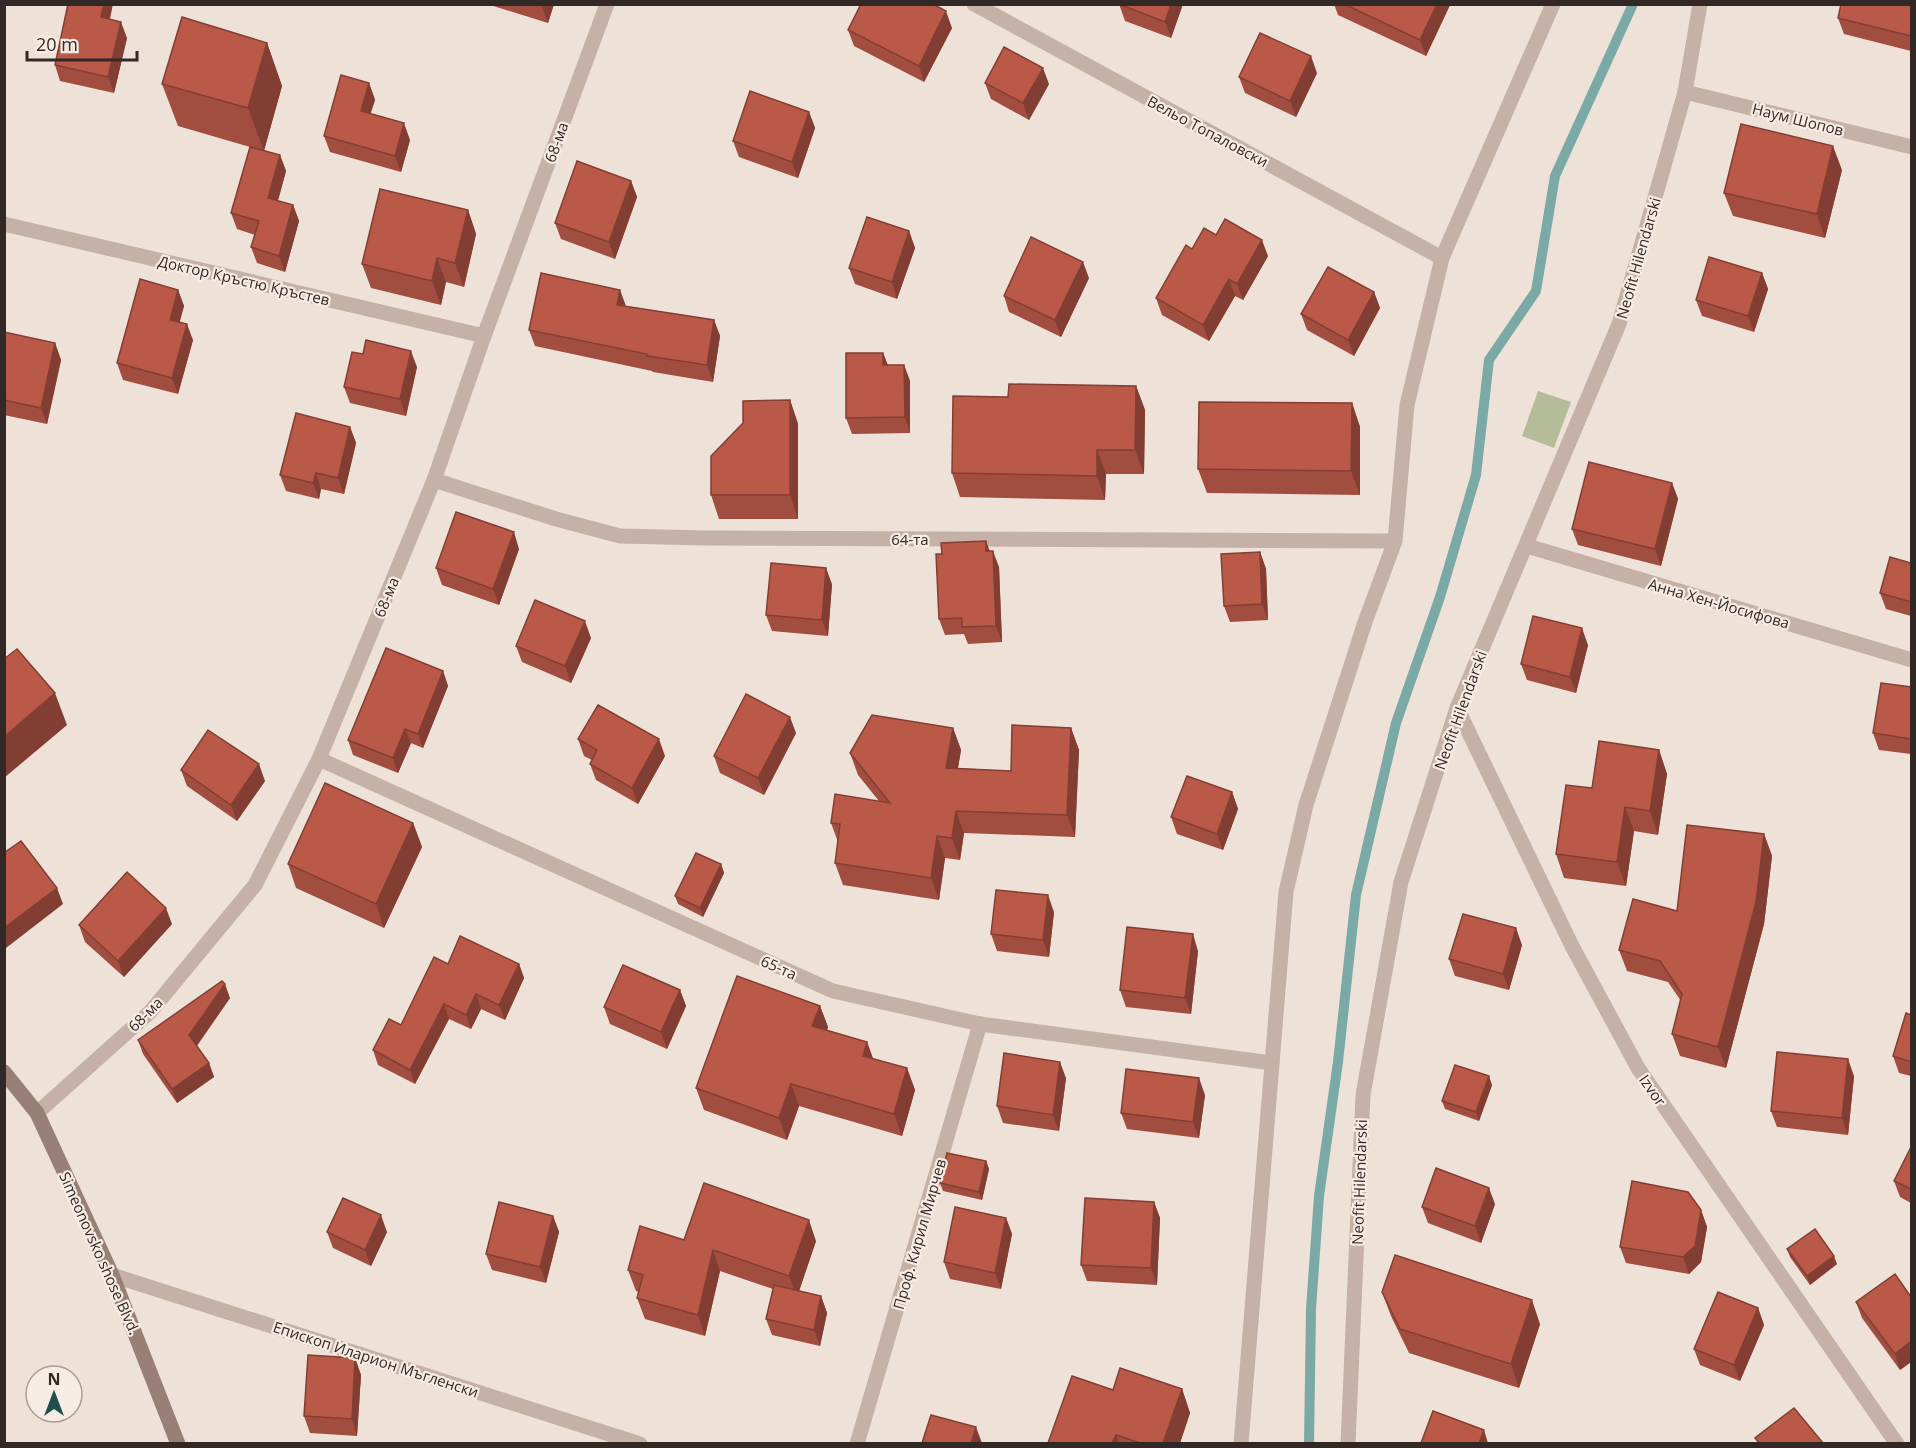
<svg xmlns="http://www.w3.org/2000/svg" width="1916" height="1448" font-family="'Open Sans',sans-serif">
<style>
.green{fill:#b4bc9a}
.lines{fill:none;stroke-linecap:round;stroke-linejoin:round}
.stream{stroke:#7aa9a6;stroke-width:10}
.street{stroke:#c5b1a5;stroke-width:15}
.secondary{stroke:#988077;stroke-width:15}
.wall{fill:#a14d3f}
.shaded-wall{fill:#833e33}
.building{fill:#bb5949;stroke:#833e33;stroke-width:1.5}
.labels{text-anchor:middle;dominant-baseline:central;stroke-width:4.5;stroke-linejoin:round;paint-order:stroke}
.street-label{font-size:15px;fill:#322826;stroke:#f7ece4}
</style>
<rect width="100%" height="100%" fill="#eee2d8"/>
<!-- green -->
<path class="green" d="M1538,391L1571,402L1554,448L1522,436Z"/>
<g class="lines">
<!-- stream -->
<path class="stream" d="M1309,1444L1311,1309L1319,1196L1338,1062L1356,895L1396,723L1440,597L1476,475L1489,360L1536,291L1555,176L1633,4"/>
<!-- street -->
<g class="street">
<path d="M974,4L1442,258"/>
<path d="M1685,92L1912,147"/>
<path d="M4,224L484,336"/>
<path d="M434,480L556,519L620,536L706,538L1395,541"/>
<path d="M1527,546L1912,660"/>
<path d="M1457,708L1572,946L1638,1068L1897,1444"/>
<path d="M319,759L833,991L980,1024L1272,1063"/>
<path d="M37,1113L150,1012L255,885L319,759L434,480L484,336L607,4"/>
<path d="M112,1275L640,1444"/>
<path d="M857,1444L980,1024"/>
<path d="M1241,1444L1286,892L1306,805L1365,622L1395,541L1407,405L1442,258L1553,4"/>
<path d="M1348,1444L1363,1095L1401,882L1457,708L1619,324L1685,92L1700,4"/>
</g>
<!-- secondary -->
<path class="secondary" d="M4,1072L37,1113L112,1275L178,1444"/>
</g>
<!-- wall -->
<g class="wall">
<path d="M487,4H554L548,23Z"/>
<path d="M1119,4H1183L1171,38L1125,21Z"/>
<path d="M1334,4H1450V5L1426,56L1338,15Z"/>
<path d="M1911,4V51L1844,34L1838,18Z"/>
<path d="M110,19L127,38L114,93L60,81L55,65Z"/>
<path d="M952,28L924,82L854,46L848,30Z"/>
<path d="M267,43L282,86L264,150L280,155L286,171L278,201L293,205L299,221L285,272L257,263L251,247L255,235L237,229L231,213L250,147L178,126L162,84Z"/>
<path d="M1317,73L1296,117L1245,93L1239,77Z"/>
<path d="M369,83L375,100L370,114L410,140L401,172L330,152L324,136Z"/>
<path d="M985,83L1049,84L1029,120L991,99Z"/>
<path d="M809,112L815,128L798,178L739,157L733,141Z"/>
<path d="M1842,170L1825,238L1733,216L1724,193Z"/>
<path d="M631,181L637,197L615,259L561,239L555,223Z"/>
<path d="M468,210L476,234L464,287L446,282L441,305L371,288L362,264Z"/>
<path d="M909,231L915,248L897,299L855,284L849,268Z"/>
<path d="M1216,235L1268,256L1243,300L1235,296L1209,341L1162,315L1156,298L1192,249Z"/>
<path d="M1762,273L1768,289L1754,332L1702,316L1696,300Z"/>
<path d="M1089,278L1061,337L1009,312L1004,296Z"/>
<path d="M178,290L184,306L179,322L193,340L178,394L123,380L117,363Z"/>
<path d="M1374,292L1380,308L1354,356L1307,330L1301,314Z"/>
<path d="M626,306L714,320L720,336L713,382L653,372L652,371L535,346L529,330Z"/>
<path d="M4,332L55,343L61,360L47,424L4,415Z"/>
<path d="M883,353L888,365H904L910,381V433L852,434L846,418Z"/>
<path d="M417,367L406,416L350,403L344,387Z"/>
<path d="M1136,386L1145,410L1144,474H1106L1105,500L960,497L952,473L1008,397Z"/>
<path d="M790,400L798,424V519H719L711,495Z"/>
<path d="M1352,403L1360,427V495L1207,493L1198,469Z"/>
<path d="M350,427L356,443L344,494L321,489L319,499L286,491L280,475Z"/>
<path d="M1672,483L1678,499L1661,566L1578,545L1572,529Z"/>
<path d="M519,549L499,605L442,585L436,568Z"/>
<path d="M990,551L999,567L1002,642L968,644L964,634L945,635L939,619Z"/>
<path d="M1260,552L1266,569L1268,620L1230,622L1224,606Z"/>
<path d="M1911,563V616L1886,609L1880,593Z"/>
<path d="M832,584L828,636L772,631L766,615Z"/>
<path d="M591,638L571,683L522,662L516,646Z"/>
<path d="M1588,645L1576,693L1527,680L1521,664Z"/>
<path d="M443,671L448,686L423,748L411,743L398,773L353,755L348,740Z"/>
<path d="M1911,687V754L1879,750L1873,733Z"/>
<path d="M953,728L961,750L958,768L1011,771L1071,728L1079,750L1075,837L964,833L960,860L945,858L939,900L843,885L835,863L838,842L831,823L879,801L858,775L850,753Z"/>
<path d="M796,733L764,795L720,773L714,756Z"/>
<path d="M578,739L665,756L638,804L596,780L590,764L592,760L584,756Z"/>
<path d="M1659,750L1667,774L1658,835L1634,831L1626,886L1564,878L1556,854L1592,788Z"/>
<path d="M181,770L265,781L237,821L187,786Z"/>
<path d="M1232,792L1238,809L1223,850L1177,834L1171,817Z"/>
<path d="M413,823L422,847L384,928L296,888L288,864Z"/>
<path d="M1764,834L1772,856L1764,924L1726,1068L1680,1056L1672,1034L1681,1001L1668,982L1627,971L1619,950L1677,911Z"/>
<path d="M721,864L724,873L703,917L678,904L675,896Z"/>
<path d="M1054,912L1049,957L997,951L991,934Z"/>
<path d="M172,924L124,977L85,942L79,925Z"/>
<path d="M1522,945L1509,990L1455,976L1449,959Z"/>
<path d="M1198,951L1191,1014L1126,1007L1120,990Z"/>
<path d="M448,964H519L524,978L505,1020L481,1009L471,1029L449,1019L415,1084L378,1065L373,1050L401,1025Z"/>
<path d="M680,990L686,1006L667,1049L610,1024L604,1007Z"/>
<path d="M230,998L197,1046L209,1063L214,1077L177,1103L143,1054L138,1040Z"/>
<path d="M820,1006L828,1027L827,1030L867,1042L873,1059L907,1068L915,1090L902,1136L799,1106L787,1140L704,1110L696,1088Z"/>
<path d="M1911,1015V1076L1899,1073L1893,1056Z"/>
<path d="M1854,1076L1848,1135L1777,1127L1771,1111Z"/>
<path d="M1066,1078L1059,1131L1003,1123L997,1106Z"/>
<path d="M1492,1085L1479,1121L1445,1109L1442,1101Z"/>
<path d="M1205,1095L1199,1138L1127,1129L1121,1113Z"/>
<path d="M1911,1147V1203L1900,1197L1894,1181Z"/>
<path d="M986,1161L989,1169L982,1200L943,1191L940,1183Z"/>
<path d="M1154,1202L1160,1218L1157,1285L1087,1281L1081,1265Z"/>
<path d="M1495,1204L1481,1243L1428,1223L1422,1207Z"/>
<path d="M1701,1210L1707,1227L1701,1262L1689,1274L1626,1263L1620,1247Z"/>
<path d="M553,1216L559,1232L546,1283L492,1270L486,1254Z"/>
<path d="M1006,1218L1012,1234L1001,1289L950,1279L944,1262Z"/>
<path d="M327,1232H387L371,1266L333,1248Z"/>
<path d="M684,1240L816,1241L799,1291L821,1296L827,1313L820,1346L772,1335L766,1319L773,1289L720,1271L705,1336L645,1319L637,1298L639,1292L636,1291L628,1270Z"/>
<path d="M1787,1249L1837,1264L1810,1285L1790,1257Z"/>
<path d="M1382,1292L1540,1324L1519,1388L1409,1353L1391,1316Z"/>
<path d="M1911,1297V1362L1900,1370L1862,1318L1856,1302Z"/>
<path d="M1758,1308L1764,1325L1740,1381L1700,1365L1694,1349Z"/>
<path d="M355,1358L361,1375L357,1436L310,1433L304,1416Z"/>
<path d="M1182,1389L1190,1413L1180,1443H1048L1113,1390Z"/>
</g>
<!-- shaded-wall -->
<g class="shaded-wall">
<path d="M104,4H113L107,34L101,17Z"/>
<path d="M541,4H554L548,23Z"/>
<path d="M1171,4H1183L1171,38L1165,22Z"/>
<path d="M1437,4L1450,5L1426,56L1420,40Z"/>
<path d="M946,11L952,28L924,82L919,66Z"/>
<path d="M121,22L127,38L114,93L108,77Z"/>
<path d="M267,43L282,86L264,151L248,108Z"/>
<path d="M1311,56L1317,73L1296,117L1290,101Z"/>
<path d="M1043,68L1049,84L1029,120L1023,103Z"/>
<path d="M369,83L375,100L366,128L361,111Z"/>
<path d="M809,112L815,128L798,178L792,162Z"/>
<path d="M404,123L410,140L401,172L395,156Z"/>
<path d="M1833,146L1842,170L1825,238L1817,214Z"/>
<path d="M280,155L286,171L274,214L268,198Z"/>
<path d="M631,181L637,197L615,259L609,242Z"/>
<path d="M293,205L299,221L285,272L279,256Z"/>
<path d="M468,210L476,234L464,287L455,263Z"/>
<path d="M909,231L915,248L897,299L892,282Z"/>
<path d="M1262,240L1268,256L1243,300L1237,284Z"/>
<path d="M437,258L446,282L441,305L432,281Z"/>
<path d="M1083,262L1089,278L1061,337L1055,320Z"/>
<path d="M1762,273L1768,289L1754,332L1748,316Z"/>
<path d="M1229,279L1235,296L1209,341L1203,325Z"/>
<path d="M178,290L184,306L176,336L170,320Z"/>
<path d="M620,290L626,306L617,305Z"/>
<path d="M1374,292L1380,308L1354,356L1348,340Z"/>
<path d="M714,320L720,336L713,382L707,365Z"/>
<path d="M187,324L193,340L178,394L172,378Z"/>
<path d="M55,343L61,360L47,424L41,408Z"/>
<path d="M411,351L417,367L406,416L400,399Z"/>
<path d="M883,353L889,369L883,365Z"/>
<path d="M904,365L910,381V433L905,417Z"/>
<path d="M1136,386L1145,410L1144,474L1135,450Z"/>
<path d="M790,400L798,424V519L790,495Z"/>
<path d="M1352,403L1360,427V495L1351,471Z"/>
<path d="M350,427L356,443L344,494L338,478Z"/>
<path d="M1097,450L1106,474L1105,500L1097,476Z"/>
<path d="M316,473L321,489L319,499L313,483Z"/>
<path d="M1672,483L1678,499L1661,566L1655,549Z"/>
<path d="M514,532L519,549L499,605L493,589Z"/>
<path d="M986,541L992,557L986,551Z"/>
<path d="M993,551L999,567L1002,642L996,626Z"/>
<path d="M1260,552L1266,569L1268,620L1262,604Z"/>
<path d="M826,568L832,584L828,636L822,620Z"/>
<path d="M585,621L591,638L571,683L565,666Z"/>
<path d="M1582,628L1588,645L1576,693L1570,677Z"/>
<path d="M443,671L448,686L423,748L418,734Z"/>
<path d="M55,693L67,725L4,778V737Z"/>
<path d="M790,717L796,733L764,795L758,778Z"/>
<path d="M953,728L961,750L954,790L946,768Z"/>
<path d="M1071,728L1079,750L1075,837L1067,815Z"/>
<path d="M405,729L411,743L398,773L393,758Z"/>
<path d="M659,739L665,756L638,804L632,788Z"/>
<path d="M1659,750L1667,774L1658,835L1650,811Z"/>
<path d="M259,764L265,781L237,821L231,805Z"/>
<path d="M1232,792L1238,809L1223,850L1217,834Z"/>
<path d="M1625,807L1634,831L1626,886L1617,862Z"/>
<path d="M956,811L964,833L960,860L952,838Z"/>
<path d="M413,823L422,847L384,928L376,904Z"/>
<path d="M1764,834L1772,856L1764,924L1726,1068L1718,1047Z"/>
<path d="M937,836L945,858L939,900L931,878Z"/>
<path d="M721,864L724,873L703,917L700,908Z"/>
<path d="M57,888L63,904L6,948L4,942V928Z"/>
<path d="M1048,895L1054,912L1049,957L1043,940Z"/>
<path d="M166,908L172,924L124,977L118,961Z"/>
<path d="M1516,928L1522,945L1509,990L1503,974Z"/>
<path d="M1193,934L1198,951L1191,1014L1185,998Z"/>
<path d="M519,964L524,978L505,1020L499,1005Z"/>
<path d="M225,984L230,998L194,1049L189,1035Z"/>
<path d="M680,990L686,1006L667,1049L661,1032Z"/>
<path d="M476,994L481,1009L471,1029L466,1015Z"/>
<path d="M444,1004L449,1019L415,1084L410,1070Z"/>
<path d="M820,1006L828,1027L820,1048L812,1026Z"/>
<path d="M867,1042L875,1064L863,1056Z"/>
<path d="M1848,1059L1854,1076L1848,1135L1842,1118Z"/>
<path d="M1060,1062L1066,1078L1059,1131L1053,1115Z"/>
<path d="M209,1063L214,1077L177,1103L172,1089Z"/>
<path d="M907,1068L915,1090L902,1136L894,1114Z"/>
<path d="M1489,1076L1492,1085L1479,1121L1476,1112Z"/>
<path d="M1199,1078L1205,1095L1199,1138L1193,1122Z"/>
<path d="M791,1084L799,1106L787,1140L779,1118Z"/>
<path d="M986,1161L989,1169L982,1200L979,1192Z"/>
<path d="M1489,1188L1495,1204L1481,1243L1475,1226Z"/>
<path d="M1154,1202L1160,1218L1157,1285L1151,1268Z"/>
<path d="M1701,1210L1707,1227L1701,1262L1689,1274L1683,1257Z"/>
<path d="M381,1215L387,1232L371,1266L365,1250Z"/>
<path d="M553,1216L559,1232L546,1283L540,1267Z"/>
<path d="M1006,1218L1012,1234L1001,1289L995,1273Z"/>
<path d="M809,1220L816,1241L797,1297L789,1276Z"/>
<path d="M713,1250L720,1271L705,1336L698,1315Z"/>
<path d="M1834,1256L1837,1264L1810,1285L1807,1276Z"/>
<path d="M821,1296L827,1313L820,1346L814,1330Z"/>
<path d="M1532,1300L1540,1324L1519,1388L1511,1364Z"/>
<path d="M1758,1308L1764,1325L1740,1381L1734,1365Z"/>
<path d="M1911,1341V1362L1900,1370L1895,1354Z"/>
<path d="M355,1358L361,1375L357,1436L352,1419Z"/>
<path d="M1182,1389L1190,1413L1180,1443H1163Z"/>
<path d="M976,1427L982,1443H971Z"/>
<path d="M1484,1430L1488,1443H1479Z"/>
<path d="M1116,1435L1119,1443H1112Z"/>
</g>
<!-- building -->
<g class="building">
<path d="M68,4H104L101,17L121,22L108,77L55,65Z"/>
<path d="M861,4H933L946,11L919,66L848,30Z"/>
<path d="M1119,4H1171L1165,22Z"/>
<path d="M1344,4H1437L1420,40Z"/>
<path d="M1841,4H1911V36L1838,18Z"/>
<path d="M182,17L267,43L248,108L162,84Z"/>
<path d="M1260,33L1311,56L1290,101L1239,77Z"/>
<path d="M1004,47L1043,68L1023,103L985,83Z"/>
<path d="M341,75L369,83L361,111L404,123L395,156L324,136Z"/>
<path d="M750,91L809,112L792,162L733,141Z"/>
<path d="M1741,124L1833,146L1817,214L1724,193Z"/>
<path d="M250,147L280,155L268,198L293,205L279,256L251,247L259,221L231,213Z"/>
<path d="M577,161L631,181L609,242L555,223Z"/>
<path d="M380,189L468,210L455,263L437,258L432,281L362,264Z"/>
<path d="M867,217L909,231L892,282L849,268Z"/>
<path d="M1225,219L1262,240L1237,284L1229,279L1203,325L1156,298L1186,245L1192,249L1204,228L1216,235Z"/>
<path d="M1031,237L1083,262L1055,320L1004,296Z"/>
<path d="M1709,257L1762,273L1748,316L1696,300Z"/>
<path d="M1328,267L1374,292L1348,340L1301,314Z"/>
<path d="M541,273L620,290L617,305L714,320L707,365L647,356V354L529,330Z"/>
<path d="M140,279L178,290L170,320L187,324L172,378L117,363Z"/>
<path d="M4,332L55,343L41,408L4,400Z"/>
<path d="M366,340L411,351L400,399L344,387L352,352L363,354Z"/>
<path d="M846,353H883V365H904L905,417L846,418Z"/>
<path d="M1009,384L1136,386L1135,450H1097V476L952,473L953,396L1008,397Z"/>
<path d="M790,400V495H711V456L743,423V401Z"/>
<path d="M1199,402L1352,403L1351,471L1198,469Z"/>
<path d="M296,413L350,427L338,478L316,473L313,483L280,475Z"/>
<path d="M1589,462L1672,483L1655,549L1572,529Z"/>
<path d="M456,512L514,532L493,589L436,568Z"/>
<path d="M986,541V551H993L996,626L962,627V618L939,619L936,554H942L941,543Z"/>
<path d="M1260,552L1262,604L1224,606L1221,554Z"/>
<path d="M1890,557L1911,563V602L1880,593Z"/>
<path d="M771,563L826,568L822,620L766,615Z"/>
<path d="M535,600L585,621L565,666L516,646Z"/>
<path d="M1533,616L1582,628L1570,677L1521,664Z"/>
<path d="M386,648L443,671L418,734L405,729L393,758L348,740Z"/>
<path d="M17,649L55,693L4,737V659Z"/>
<path d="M1881,683L1911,687V739L1873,733Z"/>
<path d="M746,694L790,717L758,778L714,756Z"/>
<path d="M598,705L659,739L632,788L590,764L597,750L578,739Z"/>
<path d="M872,715L953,728L946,768L1011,771L1012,725L1071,728L1067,815L956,811L952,838L937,836L931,878L835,863L840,824L831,823L835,794L890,803L850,753Z"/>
<path d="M208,730L259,764L231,805L181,770Z"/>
<path d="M1599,741L1659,750L1650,811L1625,807L1617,862L1556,854L1566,785L1592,788Z"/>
<path d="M1187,776L1232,792L1217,834L1171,817Z"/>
<path d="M325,783L413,823L376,904L288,864Z"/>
<path d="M1687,825L1764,834L1756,902L1718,1047L1672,1034L1682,994L1660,961L1619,950L1633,899L1677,911Z"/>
<path d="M21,841L57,888L4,928V853Z"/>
<path d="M696,853L721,864L700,908L675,896Z"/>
<path d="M127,872L166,908L118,961L79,925Z"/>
<path d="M996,890L1048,895L1043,940L991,934Z"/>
<path d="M1463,914L1516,928L1503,974L1449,959Z"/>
<path d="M1127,927L1193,934L1185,998L1120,990Z"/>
<path d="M460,936L519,964L499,1005L476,994L466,1015L444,1004L410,1070L373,1050L389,1019L401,1025L434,957L448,964Z"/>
<path d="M623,965L680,990L661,1032L604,1007Z"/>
<path d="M737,976L820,1006L812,1026L867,1042L863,1056L907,1068L894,1114L791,1084L779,1118L696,1088Z"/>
<path d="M222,981L225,984L189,1035L209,1063L172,1089L138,1040Z"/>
<path d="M1906,1013L1911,1015V1062L1893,1056Z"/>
<path d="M1777,1052L1848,1059L1842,1118L1771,1111Z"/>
<path d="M1004,1053L1060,1062L1053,1115L997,1106Z"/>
<path d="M1455,1065L1489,1076L1476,1112L1442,1101Z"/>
<path d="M1126,1069L1199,1078L1193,1122L1121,1113Z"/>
<path d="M1911,1147V1189L1894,1181Z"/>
<path d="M947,1153L986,1161L979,1192L940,1183Z"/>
<path d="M1436,1168L1489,1188L1475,1226L1422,1207Z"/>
<path d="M1632,1181L1688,1192L1701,1210L1695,1246L1683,1257L1620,1247Z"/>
<path d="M704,1183L809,1220L789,1276L713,1250L698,1315L637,1298L643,1275L628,1270L640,1226L684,1240Z"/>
<path d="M343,1198L381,1215L365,1250L327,1232Z"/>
<path d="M1085,1198L1154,1202L1151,1268L1081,1265Z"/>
<path d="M499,1202L553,1216L540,1267L486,1254Z"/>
<path d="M955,1207L1006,1218L995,1273L944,1262Z"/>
<path d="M1815,1229L1834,1256L1807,1276L1787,1249Z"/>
<path d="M1395,1255L1532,1300L1511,1364L1400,1329L1382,1292Z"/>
<path d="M1895,1274L1911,1297V1341L1895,1354L1856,1302Z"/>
<path d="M774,1285L821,1296L814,1330L766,1319Z"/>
<path d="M1718,1292L1758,1308L1734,1365L1694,1349Z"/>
<path d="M308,1355L355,1358L352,1419L304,1416Z"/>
<path d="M1120,1368L1182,1389L1163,1443H1140L1116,1435L1112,1443H1048L1072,1376L1113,1390Z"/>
<path d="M1794,1408L1823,1443H1759L1755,1438Z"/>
<path d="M1433,1411L1484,1430L1479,1443H1421Z"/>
<path d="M931,1415L976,1427L971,1443H922Z"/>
</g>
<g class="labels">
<!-- street labels -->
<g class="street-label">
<text transform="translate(1798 119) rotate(14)">Наум Шопов</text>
<text transform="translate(1208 131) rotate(28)">Вельо Топаловски</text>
<text transform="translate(556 142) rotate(-70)">68-ма</text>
<text transform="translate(1638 258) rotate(-74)">Neofit Hilendarski</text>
<text transform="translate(244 280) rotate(13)">Доктор Кръстю Кръстев</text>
<text x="910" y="539">64-та</text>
<text transform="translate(386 597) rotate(-68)">68-ма</text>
<text transform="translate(1719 603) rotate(16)">Анна Хен-Йосифова</text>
<text transform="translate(1460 710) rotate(-70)">Neofit Hilendarski</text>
<text transform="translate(779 967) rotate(24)">65-та</text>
<text transform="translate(145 1014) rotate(-45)">68-ма</text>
<text transform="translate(1653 1090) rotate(55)">Izvor</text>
<text transform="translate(1359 1182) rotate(-88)">Neofit Hilendarski</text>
<text transform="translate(919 1234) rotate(-74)">Проф. Кирил Мирчев</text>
<text transform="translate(100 1253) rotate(66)">Simeonovsko shose Blvd.</text>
<text transform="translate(376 1359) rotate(18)">Епископ Иларион Мъгленски</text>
</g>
</g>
<!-- border -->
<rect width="1916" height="1448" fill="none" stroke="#322826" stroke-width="12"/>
<!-- north arrow -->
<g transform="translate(54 1394)"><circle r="28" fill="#f7ece4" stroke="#a89e98" stroke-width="1.5"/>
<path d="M0-4.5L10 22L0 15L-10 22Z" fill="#1f4f4d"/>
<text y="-9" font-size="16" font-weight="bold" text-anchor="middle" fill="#322826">N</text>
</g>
<!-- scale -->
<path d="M27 51v9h110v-9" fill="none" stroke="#322826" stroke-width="3"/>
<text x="36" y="51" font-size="18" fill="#322826" stroke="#f7ece4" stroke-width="4.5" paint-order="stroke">20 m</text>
</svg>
